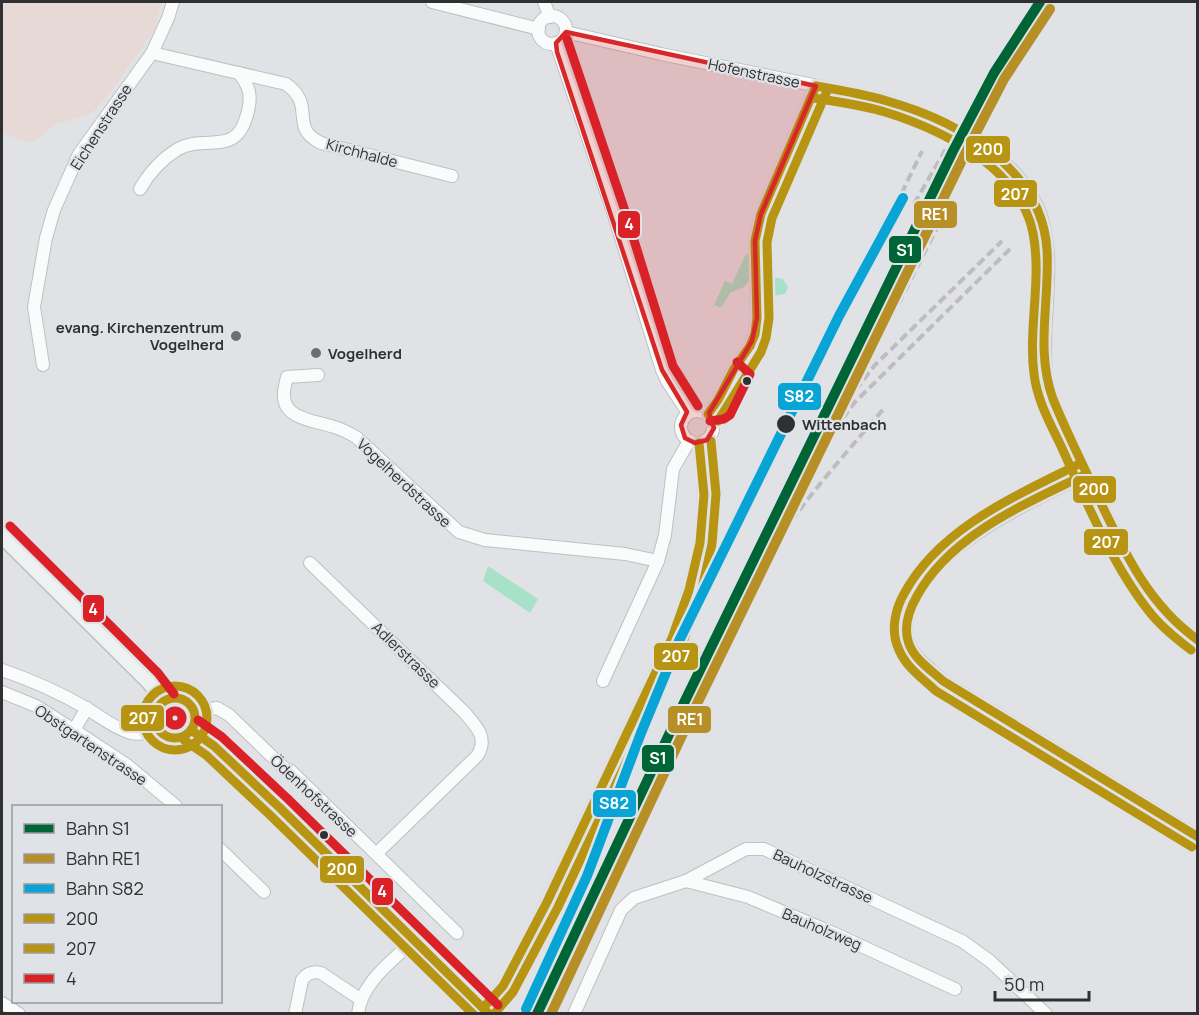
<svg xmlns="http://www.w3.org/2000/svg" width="1199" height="1015" font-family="Manrope,sans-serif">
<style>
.education{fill:#e6d9d6}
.green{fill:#a7e2c8}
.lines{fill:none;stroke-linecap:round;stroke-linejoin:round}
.street-casing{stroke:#bec0c2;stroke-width:14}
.secondary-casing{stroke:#bec0c2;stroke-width:19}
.street{stroke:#fafbfb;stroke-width:12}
.secondary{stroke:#edf1ef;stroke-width:16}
.rail{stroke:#bdbdbf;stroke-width:4;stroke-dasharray:9 4.5;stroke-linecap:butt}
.bus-1-casing{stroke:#dfe2e6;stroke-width:14}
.bus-2-casing{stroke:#dfe2e6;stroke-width:14}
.bus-3-casing{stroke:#dfe2e6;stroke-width:14}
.bus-1{stroke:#b79512;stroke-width:9}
.bus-2{stroke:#b79512;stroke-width:9}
.bus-3{stroke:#da2128;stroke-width:9}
.rail-1-casing{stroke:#dfe2e6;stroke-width:15}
.rail-2-casing{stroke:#dfe2e6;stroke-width:15}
.rail-3-casing{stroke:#dfe2e6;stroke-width:15}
.rail-1{stroke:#006536;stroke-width:10}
.rail-2{stroke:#b78f27;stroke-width:10}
.rail-3{stroke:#07a4d5;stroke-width:10}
.marked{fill:#d62828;fill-opacity:0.2;stroke:#d62828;stroke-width:4.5;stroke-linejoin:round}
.poi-dot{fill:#6e6e71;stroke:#dfe2e6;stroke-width:2}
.bus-dot{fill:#303032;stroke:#dfe2e6;stroke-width:2}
.labels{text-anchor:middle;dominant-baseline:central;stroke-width:4.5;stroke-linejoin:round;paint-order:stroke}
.street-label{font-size:15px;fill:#303032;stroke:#dfe2e6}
.poi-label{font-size:15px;font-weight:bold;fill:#303032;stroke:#dfe2e6;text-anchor:end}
.stop-label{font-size:15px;font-weight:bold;fill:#303032;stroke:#dfe2e6;text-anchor:start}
.line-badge{stroke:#dfe2e6;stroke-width:2}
.badge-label{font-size:16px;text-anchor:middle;font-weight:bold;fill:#fff}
</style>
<rect width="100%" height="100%" fill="#e0e2e5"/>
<!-- education -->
<path class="education" d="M2,2H162L154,30L111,91L91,114L56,124L31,143L2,133Z"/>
<!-- green -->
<g class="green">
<path d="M746,254H750L751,279L744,287L730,293L721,308L714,305L725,281L732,284Z"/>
<path d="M773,277L783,279L788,287L785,294L772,296V334L767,346V279Z"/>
<path d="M488,566L538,599L530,613L483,581Z"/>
</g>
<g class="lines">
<defs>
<g id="street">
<path d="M432,2L539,29"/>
<path d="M544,2L550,17"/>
<circle cx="552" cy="30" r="14"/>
<path d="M566,32L661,54L877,98C933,114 1008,147 1035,202C1044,219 1046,237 1048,255C1050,294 1042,333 1046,373C1048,394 1059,413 1067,432C1080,461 1094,490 1108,518C1122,546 1135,576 1154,601C1165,617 1182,631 1198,640"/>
<path d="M556,43L613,212L662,370L667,381L688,413"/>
<path d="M152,53L286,84C317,106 288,127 321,143L452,176"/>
<path d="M140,189C149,173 162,159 178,149C208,133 237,159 248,111C252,95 249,86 239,73"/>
<path d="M43,365L34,307L46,238L54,210L79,154L152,53L168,18L173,2"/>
<path d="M318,375L287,377C286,383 283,390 284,396C284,420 318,421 334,427C342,429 349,433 356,437L459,532L485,540L625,554L658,561"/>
<circle cx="697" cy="427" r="16"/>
<path d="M708,414L718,400L734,369L750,346L755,334L757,318L755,241L761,214L816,86"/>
<path d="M1086,474C1030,503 937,542 912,604C907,617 904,631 909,644C915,659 932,670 943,681L1198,837"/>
<path d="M310,563L464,712C476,726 489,738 477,756L376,854"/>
<path d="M2,670C31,680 59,692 86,708C101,717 114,728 131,733C141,735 149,733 158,729"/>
<path d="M603,681L658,561L665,535L673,469L689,441"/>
<path d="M2,692L36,706L74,730L127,765L176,806"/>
<path d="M195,712L217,708L229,715L284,768L291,771L457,933"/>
<path d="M74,730L87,708"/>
<path d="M220,849L264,892"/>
<path d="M686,881L748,897L833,933L955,989"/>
<path d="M2,1003L19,1014"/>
<path d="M484,1007L503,986L511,972L547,902L672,638C698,572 712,515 699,443"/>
<path d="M295,1014L302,980C307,973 313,971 321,973L360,999"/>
<path d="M358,1014C361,982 394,960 415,939"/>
<path d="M574,1014L621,910L634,898L686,881L746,849H764L962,941L990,961L1046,1014"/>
</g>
<g id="secondary">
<path d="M2,535L150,682L164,701"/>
<circle cx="175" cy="718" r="20"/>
<path d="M191,730L214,746L280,808L490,1014"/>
</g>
</defs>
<!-- street casing -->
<use href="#street" class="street-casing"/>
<!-- secondary casing -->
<use href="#secondary" class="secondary-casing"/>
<!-- street -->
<use href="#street" class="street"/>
<!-- secondary -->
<use href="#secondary" class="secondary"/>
<!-- rail -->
<g class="rail">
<path d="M914,204L947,147L1029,16"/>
<path d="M843,315L922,151"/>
<path d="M850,385L900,301L947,208"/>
<path d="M847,401L875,365L1002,241"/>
<path d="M800,487L824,445L854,403L1010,249"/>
<path d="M755,578C790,514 839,462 885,407"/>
</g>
<defs>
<g id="bus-1">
<path d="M816,86C840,90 864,94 887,101C958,121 1042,168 1047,250C1050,300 1035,350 1053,399C1066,431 1082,463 1097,495C1123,549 1147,604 1198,640"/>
<path d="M708,414L718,400L734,369L750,346L755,334L757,318L755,241L761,214L816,86"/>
<path d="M1086,474C1026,504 951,534 917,596C909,610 903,628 909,644C915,660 931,670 943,681L1198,837"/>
<circle cx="175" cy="718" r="20"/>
<path d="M191,730L214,746L280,808L489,1014"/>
<path d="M484,1007L503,986L547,902L672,638L689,590L700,543L704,495L699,443"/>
</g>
<g id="bus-2">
<path d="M814,98C838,102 862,105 885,112C943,130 1020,168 1033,233C1042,279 1028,328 1034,374C1037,400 1050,423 1061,446C1085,499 1112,564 1148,610C1160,626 1175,638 1191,650"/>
<path d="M718,421L761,352L766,338L769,318L767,242L772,218L827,91"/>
<path d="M1081,463C1016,496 941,527 905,592C895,609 890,631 899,650C906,667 922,678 936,691L1192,847"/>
<circle cx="175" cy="718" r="32"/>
<path d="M184,740L206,755L272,817L473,1014"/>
<path d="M494,1014L513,992L558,907L683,642L701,593L712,544L716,494L711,441"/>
</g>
<g id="bus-3">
<path d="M567,39L624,208L673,366L698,406"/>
<path d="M710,421L724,419L730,415L750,374L737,362"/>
<path d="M10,526L158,673L174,694"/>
<circle cx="175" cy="718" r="7"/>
<path d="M198,720L222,737L288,799L498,1005"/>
</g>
</defs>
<!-- bus-1 casing -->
<use href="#bus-1" class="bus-1-casing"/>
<!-- bus-2 casing -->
<use href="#bus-2" class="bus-2-casing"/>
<!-- bus-3 casing -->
<use href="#bus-3" class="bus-3-casing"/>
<!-- bus-1 -->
<use href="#bus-1" class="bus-1"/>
<!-- bus-2 -->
<use href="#bus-2" class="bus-2"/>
<!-- bus-3 -->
<use href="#bus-3" class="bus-3"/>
<defs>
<path id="rail-1" d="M537,1014L682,707L953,151L994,73L1040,2"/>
<path id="rail-2" d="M551,1014L693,712L964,156L1004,79L1050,9"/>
<path id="rail-3" d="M526,1009L587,876L641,733L679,641L839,316L903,198"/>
</defs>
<!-- rail-1 casing -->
<use href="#rail-1" class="rail-1-casing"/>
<!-- rail-2 casing -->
<use href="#rail-2" class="rail-2-casing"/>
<!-- rail-3 casing -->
<use href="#rail-3" class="rail-3-casing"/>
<!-- rail-1 -->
<use href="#rail-1" class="rail-1"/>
<!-- rail-2 -->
<use href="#rail-2" class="rail-2"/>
<!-- rail-3 -->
<use href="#rail-3" class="rail-3"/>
</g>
<!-- marked area -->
<path class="marked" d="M566,32L816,86L761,214L755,241L757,318L752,341L709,413L714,428L707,440L695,443L685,438L681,425L687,412L662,370L557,52L556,43Z"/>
<!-- markers -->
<g class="poi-dot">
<circle cx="236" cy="336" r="6"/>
<circle cx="316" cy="353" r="6"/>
</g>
<g class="bus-dot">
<circle cx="747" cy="381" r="5"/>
<circle cx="786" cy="424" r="10"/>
<circle cx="324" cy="835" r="5"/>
</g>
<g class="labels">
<!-- street labels -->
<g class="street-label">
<text transform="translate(754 73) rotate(12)">Hofenstrasse</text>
<text transform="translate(101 127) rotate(-57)">Eichenstrasse</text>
<text transform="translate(362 153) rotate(15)">Kirchhalde</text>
<text transform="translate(404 483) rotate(43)">Vogelherdstrasse</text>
<text transform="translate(406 655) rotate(44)">Adlerstrasse</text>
<text transform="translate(91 745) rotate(34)">Obstgartenstrasse</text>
<text transform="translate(314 796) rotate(43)">Ödenhofstrasse</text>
<text transform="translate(823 876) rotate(25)">Bauholzstrasse</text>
<text transform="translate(822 929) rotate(23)">Bauholzweg</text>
</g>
<!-- poi labels -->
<g class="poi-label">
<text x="224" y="327">evang. Kirchenzentrum<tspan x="224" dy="17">Vogelherd</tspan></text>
<text x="328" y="353" text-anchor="start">Vogelherd</text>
</g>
<!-- stop labels -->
<g class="stop-label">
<text x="802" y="424">Wittenbach</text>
</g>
</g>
<g class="line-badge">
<rect x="965" y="135" width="46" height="29" rx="6" fill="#b79512"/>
<rect x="993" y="179" width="45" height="29" rx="6" fill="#b79512"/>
<rect x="913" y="200" width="45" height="29" rx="6" fill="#b78f27"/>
<rect x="617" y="210" width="24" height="29" rx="6" fill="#da2128"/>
<rect x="888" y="235" width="34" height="29" rx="6" fill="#006536"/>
<rect x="777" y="382" width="45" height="29" rx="6" fill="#07a4d5"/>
<rect x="1072" y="475" width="45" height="29" rx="6" fill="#b79512"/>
<rect x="1083" y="528" width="46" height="28" rx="6" fill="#b79512"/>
<rect x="82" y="594" width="23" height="29" rx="6" fill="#da2128"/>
<rect x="653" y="642" width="46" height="29" rx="6" fill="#b79512"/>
<rect x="120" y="704" width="45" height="28" rx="6" fill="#b79512"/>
<rect x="667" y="705" width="45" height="29" rx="6" fill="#b78f27"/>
<rect x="641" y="744" width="34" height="29" rx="6" fill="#006536"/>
<rect x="592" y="789" width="45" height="29" rx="6" fill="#07a4d5"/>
<rect x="319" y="855" width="46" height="29" rx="6" fill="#b79512"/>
<rect x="371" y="877" width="23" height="29" rx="6" fill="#da2128"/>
</g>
<g class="badge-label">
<text x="988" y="155">200</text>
<text x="1015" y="200">207</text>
<text x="935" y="220">RE1</text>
<text x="629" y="230">4</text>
<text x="905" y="256">S1</text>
<text x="799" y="402">S82</text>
<text x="1094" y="495">200</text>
<text x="1106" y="548">207</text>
<text x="93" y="615">4</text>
<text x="676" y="662">207</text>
<text x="143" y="724">207</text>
<text x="690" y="725">RE1</text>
<text x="658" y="764">S1</text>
<text x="614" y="809">S82</text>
<text x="342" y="875">200</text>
<text x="382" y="897">4</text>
</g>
<!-- border -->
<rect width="1199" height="1015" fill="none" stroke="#303032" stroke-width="6"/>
<!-- legend -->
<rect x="12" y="805" width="210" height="198" fill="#dfe2e6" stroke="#999b9e" stroke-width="1.5"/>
<rect x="24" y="824" width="30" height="9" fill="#006536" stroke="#999b9e" stroke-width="1.5"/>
<text x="66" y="835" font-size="18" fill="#303032">Bahn S1</text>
<rect x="24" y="854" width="30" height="9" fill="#b78f27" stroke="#999b9e" stroke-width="1.5"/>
<text x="66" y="865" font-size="18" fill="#303032">Bahn RE1</text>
<rect x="24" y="884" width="30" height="9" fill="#07a4d5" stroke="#999b9e" stroke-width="1.5"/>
<text x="66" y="895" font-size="18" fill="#303032">Bahn S82</text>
<rect x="24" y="914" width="30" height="9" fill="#b79512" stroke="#999b9e" stroke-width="1.5"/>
<text x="66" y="925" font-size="18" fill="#303032">200</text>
<rect x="24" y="944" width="30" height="9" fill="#b79512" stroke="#999b9e" stroke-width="1.5"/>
<text x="66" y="955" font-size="18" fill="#303032">207</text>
<rect x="24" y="974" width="30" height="9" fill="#da2128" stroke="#999b9e" stroke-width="1.5"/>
<text x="66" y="985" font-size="18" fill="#303032">4</text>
<!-- scale -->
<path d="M995 991v9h94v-9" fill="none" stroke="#303032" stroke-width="3"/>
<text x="1004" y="991" font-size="18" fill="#303032" stroke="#dfe2e6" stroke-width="4.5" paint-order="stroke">50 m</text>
</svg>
